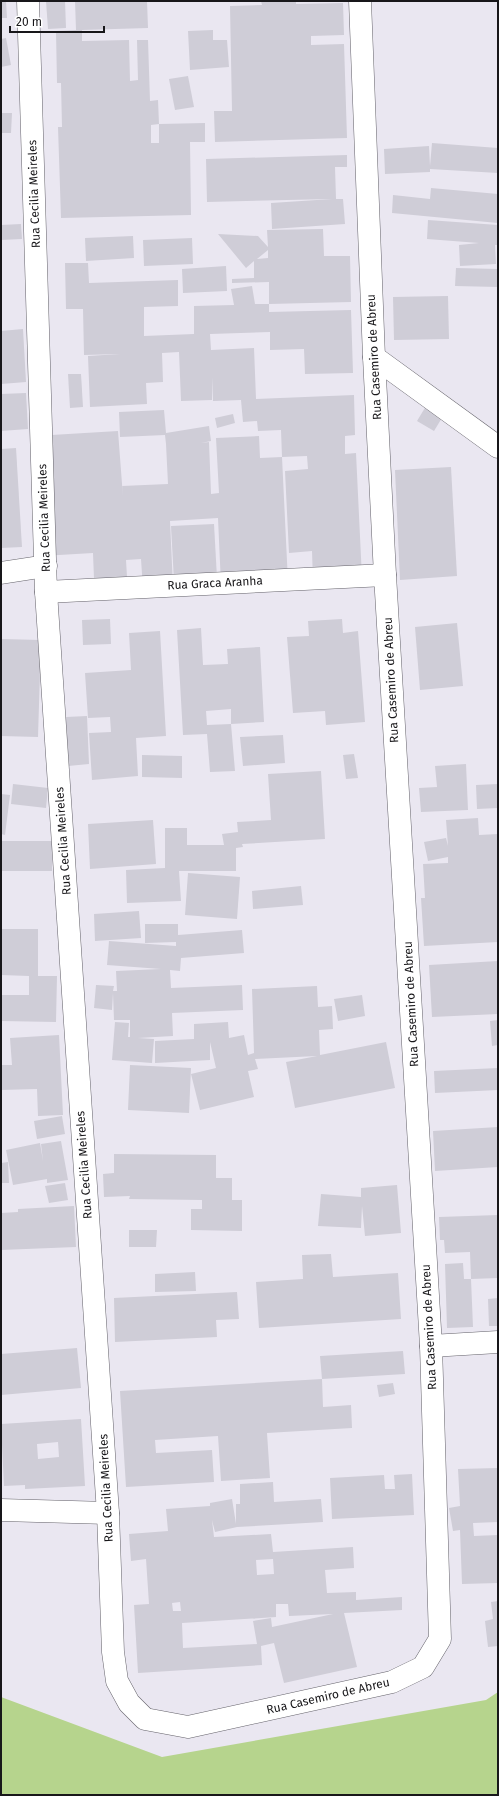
<svg xmlns="http://www.w3.org/2000/svg" width="499" height="1796" font-family="'Fira Sans',sans-serif">
<style>
.green{fill:#b6d48d}
.building{fill:#cfcdd7;fill-rule:evenodd}
.lines{fill:none;stroke-linecap:round;stroke-linejoin:round}
.minor-casing{stroke:#64626a;stroke-width:23}
.minor{stroke:#fff;stroke-width:22}
.labels{text-anchor:middle;dominant-baseline:central;stroke-width:3;stroke-linejoin:round;paint-order:stroke}
.street-label{font-size:12px;fill:#18171a;stroke:#fff}
</style>
<rect width="100%" height="100%" fill="#eae7f1"/>
<!-- green -->
<path class="green" d="M498,1692V1795H1V1697L162,1757L486,1700Z"/>
<!-- building -->
<g class="building">
<path d="M1,1H6L7,18H1Z"/>
<path d="M46,1H65L66,28L48,29Z"/>
<path d="M75,1H147L148,28L82,30V41L129,40L130,81L138,80L137,40H148L150,101L158,100L159,124L205,123V142H190L191,215L61,218L58,127H62L61,83H57L56,31L76,30ZM159,124V143H151V125Z"/>
<path d="M261,1H296V4L343,3L344,35L311,36V45L344,44L347,138L215,142L214,111H232L230,6L262,5Z"/>
<path d="M213,30V40H227L229,67L190,70L188,31Z"/>
<path d="M6,38L11,65L1,67V39Z"/>
<path d="M188,76L194,107L175,110L169,79Z"/>
<path d="M1,113H12L11,133H1Z"/>
<path d="M432,143L498,148V173L430,169V172L385,174L384,149L429,146L430,166Z"/>
<path d="M347,155V167H335L336,199H343L345,224L272,229L271,203L332,199L207,202L206,159Z"/>
<path d="M431,188L498,194V223L392,213L393,195L430,199Z"/>
<path d="M428,220L498,225V245H495L496,264L460,266L459,245L479,243L427,239Z"/>
<path d="M21,224L22,239L1,240V225Z"/>
<path d="M323,229L324,256H350L351,302L269,304V282L232,283V279L254,278V261L246,268L218,234L258,236L268,247L267,230ZM268,250V258L257,259Z"/>
<path d="M133,236L134,258L86,261L85,238Z"/>
<path d="M192,238L193,264L144,266L143,240Z"/>
<path d="M65,263H88L89,283L178,280V306L144,307V336L194,334V306L234,305L231,289L252,286L255,304H269V312L351,310L353,373L305,374L304,349L270,350V332L210,334L211,350L254,348L256,399L354,395L355,435L345,436V454L356,453L362,578L313,581L312,551L289,553L285,471L308,469L307,456L282,457L281,430L258,431L257,421L243,422L241,400L213,401L212,377V400L181,401L179,352L162,353L163,382L146,383L147,404L90,407L88,356L120,354L84,355L83,309H66Z"/>
<path d="M226,266L227,291L183,293L182,269Z"/>
<path d="M456,268L498,269V287L455,286Z"/>
<path d="M448,296L449,339L394,340L393,297Z"/>
<path d="M23,329L26,382L1,384V331Z"/>
<path d="M68,374H81L83,407L70,408Z"/>
<path d="M26,393L28,429L1,431V394Z"/>
<path d="M434,393L451,403L434,431L417,421Z"/>
<path d="M164,410L166,433L209,426L211,441L201,443L209,442L211,494L219,493L216,438L259,436L260,458L282,457L288,582L221,585L218,518L170,521L173,587L143,589L141,559L126,560L127,577L94,579L93,553L42,556L35,436L118,431L123,497L122,486L168,484L166,444L165,435L120,437L119,412Z"/>
<path d="M233,414L235,423L217,428L215,418Z"/>
<path d="M16,448L22,547L1,548V449Z"/>
<path d="M451,467L457,576L400,580L395,470Z"/>
<path d="M214,524L217,578L174,581L171,526Z"/>
<path d="M110,619L111,644L83,645L82,620Z"/>
<path d="M342,619L343,633L358,631L365,722L326,725L325,711L293,713L287,637L309,636L308,621Z"/>
<path d="M457,623L463,686L420,690L415,627Z"/>
<path d="M201,628L203,665L228,664L227,649L260,647L264,722L231,724L235,771L210,772L207,734L183,735L177,630ZM231,709V724L207,725L206,711Z"/>
<path d="M160,631L166,736L136,738L138,776L92,780L89,733L111,732L110,717L88,718L85,673L131,670L129,633Z"/>
<path d="M1,639L41,640L38,737L1,736Z"/>
<path d="M87,716L89,764L68,766L66,717Z"/>
<path d="M283,735L285,763L243,766L240,737Z"/>
<path d="M354,754L358,778L346,779L343,755Z"/>
<path d="M142,755L182,756V778L142,777Z"/>
<path d="M466,764L468,810L421,812L419,788L437,787L435,766Z"/>
<path d="M321,771L325,839L242,844L243,847L236,848V871H179L181,901L127,903L126,870L165,868V828H187V845H224L222,834L238,832L237,822L271,820L268,774Z"/>
<path d="M13,784L48,788L46,808L11,804Z"/>
<path d="M498,784V808L477,809L476,785Z"/>
<path d="M1,794L10,795L5,835L1,834Z"/>
<path d="M478,818L479,835L498,834V942L424,946L421,898H425L423,864L448,863V857L428,861L424,842L446,838L448,846L446,820Z"/>
<path d="M153,820L156,864L90,869L88,824Z"/>
<rect x="1" y="841" width="51" height="30"/>
<path d="M188,873L240,877L237,919L185,915Z"/>
<path d="M301,886L303,905L253,909L252,891Z"/>
<path d="M139,911L141,938L95,941L94,914Z"/>
<path d="M145,924H178V935L242,930L244,953L181,958L180,971L170,970L171,988L242,985L243,1010L172,1013L173,1036L138,1038L154,1039L152,1063L112,1060L115,1022L129,1023L128,1037H130V1020H114L113,993L112,1010L94,1008L96,985L114,986L113,991H117L116,971L161,969L107,965L109,941L176,946V942L145,943Z"/>
<path d="M1,929H38V976H57L56,1022L1,1021V995H29V976L1,975Z"/>
<path d="M498,961V1014L432,1017L429,965Z"/>
<path d="M317,986L318,1007L332,1006L333,1029L319,1030L320,1055L386,1042L395,1088L295,1108L286,1062L317,1056L255,1059L258,1069L248,1071L254,1097L200,1110L191,1074L216,1068L210,1042V1060L155,1063V1041L194,1039V1024L228,1022L229,1038L244,1035L248,1055L254,1053L252,989Z"/>
<path d="M362,995L365,1016L338,1021L334,999Z"/>
<path d="M498,1020V1045L492,1046L490,1021Z"/>
<path d="M59,1035L63,1115L38,1116L37,1089L1,1090V1065H12L10,1038Z"/>
<path d="M130,1065L191,1068L189,1113L128,1110Z"/>
<path d="M498,1068V1090L435,1093L434,1071Z"/>
<path d="M62,1116L65,1134L37,1139L34,1121Z"/>
<path d="M498,1127V1167L435,1171L433,1131Z"/>
<path d="M61,1141L68,1180L47,1183V1179L13,1185L6,1150L40,1143L43,1161L41,1144Z"/>
<path d="M114,1154L216,1155V1178H232V1200H242V1231L191,1230V1209H202V1200L129,1199L130,1196L104,1197L103,1174L114,1173Z"/>
<path d="M8,1162L9,1183H1V1163Z"/>
<path d="M65,1183L68,1200L49,1203L45,1186Z"/>
<path d="M397,1185L401,1233L365,1236L362,1206L361,1228L318,1226L321,1194L361,1197V1188Z"/>
<path d="M74,1206L76,1247L1,1250V1213L18,1212V1209Z"/>
<path d="M498,1215V1278L471,1279L470,1252L445,1253L444,1240H440L439,1217Z"/>
<path d="M129,1230H157L156,1247H129Z"/>
<path d="M331,1254L333,1277L398,1273L401,1319L259,1328L256,1282L303,1279L302,1255Z"/>
<path d="M463,1263L464,1279H471L473,1327L447,1328L445,1264Z"/>
<path d="M195,1272L196,1291L155,1292V1274Z"/>
<path d="M237,1292L239,1319L216,1320L217,1337L115,1342L114,1298Z"/>
<path d="M498,1298V1326H489L488,1299Z"/>
<path d="M77,1348L81,1388L1,1395V1354Z"/>
<path d="M403,1351L405,1374L322,1379L320,1356Z"/>
<path d="M322,1379L323,1407L351,1405L352,1428L267,1433L270,1478L221,1481L218,1436L155,1440L156,1453L212,1450L214,1482L126,1487L120,1391Z"/>
<path d="M393,1383L395,1394L379,1397L377,1385Z"/>
<path d="M81,1419L85,1486L25,1489V1485L4,1486L1,1424ZM58,1442L59,1457L38,1459L37,1444Z"/>
<path d="M498,1468V1522L473,1523L474,1536L498,1535V1583L462,1584L460,1530L453,1531L449,1508L460,1506L458,1469Z"/>
<path d="M412,1474L414,1515L332,1519L330,1478L384,1475L385,1489H395L394,1475Z"/>
<path d="M273,1482L274,1502L321,1499L323,1522L237,1527L215,1532L212,1520L214,1537L271,1534L273,1552L353,1547L354,1568L325,1570L327,1593L356,1592V1600L402,1597V1610L344,1613L357,1667L284,1683L274,1643L261,1646L262,1665L138,1673L134,1605L149,1604L146,1559L131,1561L129,1534L168,1531L166,1509L210,1506V1503L232,1499L236,1524V1504H240V1484ZM273,1559L274,1574L257,1575L256,1560ZM180,1602L181,1611H173L172,1603ZM276,1604H288L289,1616L333,1614L272,1627L271,1618L253,1621L257,1644L183,1648L182,1623L276,1617Z"/>
<path d="M498,1601V1646L488,1647L485,1621L493,1619L491,1602Z"/>
</g>
<g class="lines">
<defs>
<g id="minor">
<path d="M28,1L46,592L108,1513L113,1652L117,1681L129,1703L145,1719L188,1727L392,1682L423,1667L440,1639L431,1346L385,575L374,357L360,1"/>
<path d="M374,357L498,447"/>
<path d="M1,573L46,566"/>
<path d="M46,592L385,575"/>
<path d="M431,1346L498,1342"/>
<path d="M1,1510L108,1513"/>
</g>
</defs>
<!-- minor casing -->
<use href="#minor" class="minor-casing"/>
<!-- minor -->
<use href="#minor" class="minor"/>
</g>
<g class="labels">
<!-- street labels -->
<g class="street-label">
<text transform="translate(34 194) rotate(-92)">Rua Cecilia Meireles</text>
<text transform="translate(374 357) rotate(-93)">Rua Casemiro de Abreu</text>
<text transform="translate(44 518) rotate(-92)">Rua Cecilia Meireles</text>
<text transform="translate(215 583) rotate(-3)">Rua Graca Aranha</text>
<text transform="translate(391 680) rotate(-93)">Rua Casemiro de Abreu</text>
<text transform="translate(63 841) rotate(-94)">Rua Cecilia Meireles</text>
<text transform="translate(411 1004) rotate(-93)">Rua Casemiro de Abreu</text>
<text transform="translate(84 1165) rotate(-94)">Rua Cecilia Meireles</text>
<text transform="translate(429 1327) rotate(-93)">Rua Casemiro de Abreu</text>
<text transform="translate(106 1488) rotate(-93)">Rua Cecilia Meireles</text>
<text transform="translate(328 1696) rotate(-13)">Rua Casemiro de Abreu</text>
</g>
</g>
<!-- border -->
<rect width="499" height="1796" fill="none" stroke="#18171a" stroke-width="4"/>
<!-- scale -->
<path d="M10 26v6h94v-6" fill="none" stroke="#18171a" stroke-width="2"/>
<text x="16" y="26" font-size="12" fill="#18171a" stroke="#ffffff" stroke-width="3" paint-order="stroke">20 m</text>
</svg>
